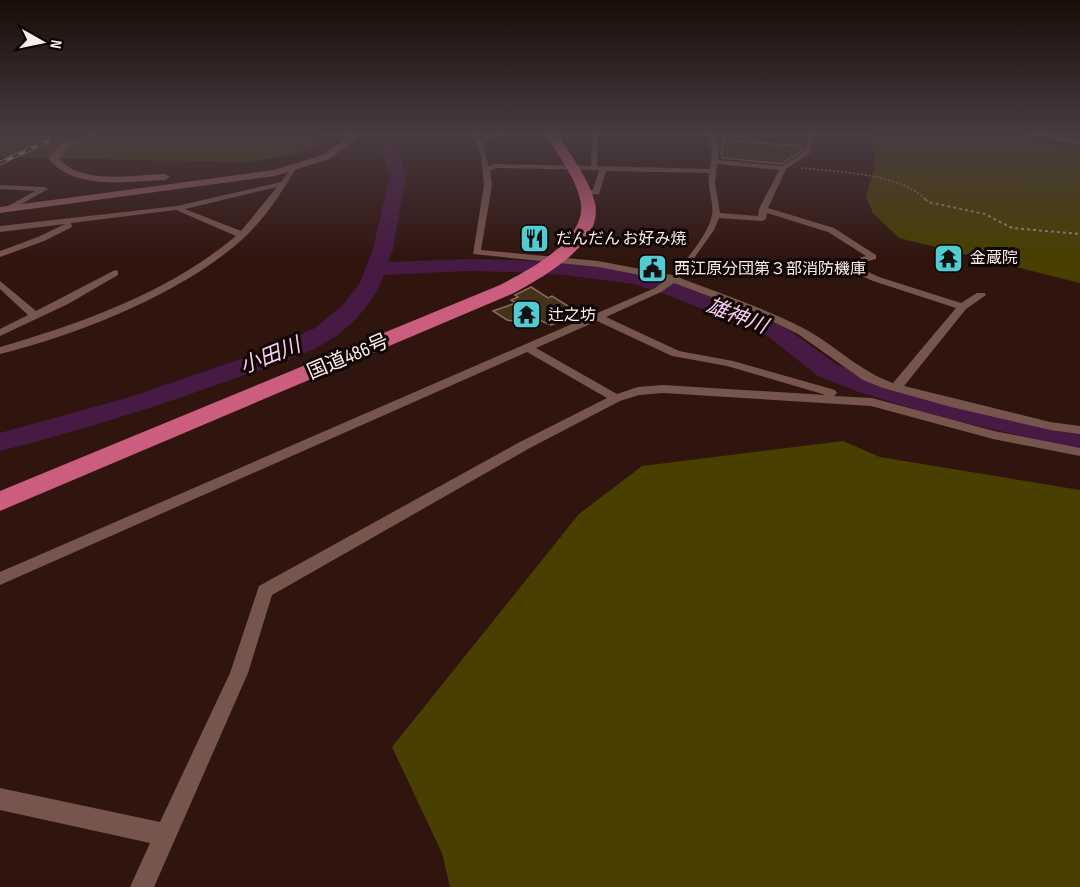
<svg xmlns="http://www.w3.org/2000/svg" width="1080" height="887" font-family="'Sofia Sans Condensed','Noto Sans JP',sans-serif">
<style>
.green{fill:#483f00}
.lines{fill:none;stroke-linecap:round;stroke-linejoin:round}
.river{fill:#471a43;fill-rule:evenodd}
.building{fill:#46321b;stroke:#866f57;stroke-width:1.5}
.path-far1{stroke:#97817c;stroke-width:1.5;stroke-dasharray:2 2;stroke-linecap:butt}
.path{stroke:#97817c;stroke-width:2;stroke-dasharray:3 3;stroke-linecap:butt}
.street{fill:#76554d;fill-rule:evenodd}
.secondary{fill:#90575c;fill-rule:evenodd}
.highway{fill:#cb5d7e;fill-rule:evenodd}
.rail-casing{stroke:#d1bfbb;stroke-width:4}
.rail{stroke:#0f0503;stroke-width:2;stroke-dasharray:7;stroke-linecap:butt}
.labels{text-anchor:middle;dominant-baseline:central;stroke-width:6;stroke-linejoin:round;paint-order:stroke}
.far-poi-label{font-size:16px;fill:#fdede9;stroke:#0f0503;text-anchor:start}
.street-label{font-size:20px;fill:#fdede9;stroke:#0f0503}
.water-label{font-size:21px;font-style:italic;fill:#facdf4;stroke:#0f0503}
</style>
<rect width="100%" height="100%" fill="#30150e"/>
<!-- green -->
<g class="green">
<path d="M0,134H315L316,144L293,155L246,162L0,157Z"/>
<path d="M874,134H1004L1080,148V283L899,238L873,213L866,196L876,163L872,143Z"/>
<path d="M843,441L880,457L1080,490V887H450L442,853L392,747L579,514L642,466Z"/>
</g>
<g class="lines">
<!-- river -->
<path class="river" d="M376,134H390L406,175L393,249L388,262L468,259L516,260L565,263L636,272L681,284L781,324L836,364L879,380L951,402L1080,432V450L933,415L859,392L818,376L765,334L665,294L634,284L565,275L516,272L468,271L384,275C376,299 354,324 333,338C306,356 267,367 236,378C158,406 80,431 0,451V433L130,397L267,350L315,328L343,305L360,283L373,249L390,175Z"/>
</g>
<!-- building -->
<g class="building">
<path d="M724,140L803,146L802,151L781,164L723,158L721,153Z"/>
<path d="M531,287L548,298L552,296L581,314L551,325L529,316L514,321L507,320L493,311L516,303L511,300L518,297L515,295Z"/>
</g>
<g class="lines">
<!-- path-far1 -->
<path class="path-far1" d="M801,168C837,172 902,173 927,201"/>
<!-- path -->
<path class="path" d="M925,199L928,202L985,214L1012,228L1080,234"/>
<!-- street -->
<g class="street">
<path d="M472,134H478L480,139L497,134H506L482,142L489,166L495,164L591,166L592,134H598L597,166L710,169C712,156 714,145 706,134H712C718,142 720,151 718,160L782,166L804,152L809,134H815L810,153L786,169L768,208L834,228L876,255V259L853,265L879,277L961,303L977,293H985L986,295L966,309L904,386L1050,422L1080,426V434L1050,430L951,407L883,388L863,380L798,334L762,316L674,283L661,292L606,317L679,351L733,361L835,390L837,393L834,396L872,398L994,431L1080,448V456L993,439L871,406L663,393L639,395L620,401L528,449L272,595L248,673L154,887H130L150,843L0,810V788L160,822L230,673L259,586L518,443L607,398L527,352L0,585V572L655,288L666,280L598,267L473,254L484,185L481,155ZM717,164L779,170L759,209L758,216L720,213L715,183ZM496,168L599,170L593,190L581,191V195L599,194L606,171L709,173C707,187 714,202 712,215C709,233 687,258 677,272L672,275L598,261L481,250L492,185L490,171ZM767,213L828,232L866,256L841,263V267L873,281L956,308L893,383C859,371 835,345 803,328C764,308 722,294 680,278L714,230L719,218L762,221L766,219ZM597,321L672,356L727,366L826,395L663,385L638,387L617,394L536,348Z"/>
<path d="M1028,134H1041L1080,141V145Z"/>
<path d="M293,166L296,168C282,192 266,217 245,237C184,293 80,334 0,354V347C83,323 169,292 236,236L176,210L71,223L72,227L44,241L0,257V251L38,237L65,224L0,232V226L177,206L281,182ZM277,187L241,231L185,209Z"/>
<path d="M0,185L44,187L48,189L11,210L7,208L8,206L35,191L0,189Z"/>
<path d="M115,270L118,271V275L68,304L0,336V329L28,315L0,289V281L36,311Z"/>
</g>
<!-- secondary -->
<g class="secondary">
<path d="M89,134H100L68,148L59,159C83,185 133,175 165,174L170,177L165,180C129,181 74,191 49,159C56,142 73,140 89,134Z"/>
<path d="M348,134H356L357,139L329,159L275,176L0,213V207L274,170L323,155L347,138Z"/>
</g>
<!-- highway -->
<path class="highway" d="M546,134H558C570,155 589,178 595,203C604,244 543,277 514,293L0,511V491L500,285C528,270 585,242 581,204C578,180 557,155 546,134Z"/>
<defs>
<path id="rail" d="M0,163L48,141"/>
</defs>
<!-- rail casing -->
<use href="#rail" class="rail-casing"/>
<!-- rail -->
<use href="#rail" class="rail"/>
</g>
<!-- sky -->
<linearGradient id="sky" x2="0" y2="1"><stop stop-color="#1a0c08"/><stop offset="0.52" stop-color="#483b41"/><stop offset="1" stop-color="#483b41" stop-opacity="0"/></linearGradient>
<rect width="1080" height="258" fill="url(#sky)"/>
<!-- icons -->
<defs>
<symbol id="restaurant-square" viewBox="-11 -11 22 22"><rect x="-9" y="-9" width="18" height="18" rx="4" fill="#52ccd0" stroke="#0f0503"/><path d="M-5-6h1v4h1v-4h1v4h1v-4h1v5L-1.5 .5V6h-2V.5L-5-1ZM5-6V6H3V1.5H1.5Q1.5-4 5-6Z" fill="#111"/></symbol>
<symbol id="temple-square" viewBox="-11 -11 22 22"><rect x="-9" y="-9" width="18" height="18" rx="4" fill="#52ccd0" stroke="#0f0503"/><path d="M0-6L5-2H3V0L6.5 2.5H4V6H1.5V3h-3V6H-4V2.5H-6.5L-3 0V-2H-5Z" fill="#111"/></symbol>
<symbol id="civic-square" viewBox="-11 -11 22 22"><rect x="-9" y="-9" width="18" height="18" rx="4" fill="#52ccd0" stroke="#0f0503"/><path d="M-.6-6.5H3V-4.5H.6V-3L4-1V1h2V6H-6V1h2V-1L-.6-3ZM-1.2 2.5V6h2.4V2.5Z" fill="#111"/></symbol>
</defs>
<g fill-rule="evenodd">
<use href="#restaurant-square" x="518" y="222" width="33" height="33"/>
<use href="#temple-square" x="932" y="242" width="33" height="33"/>
<use href="#civic-square" x="636" y="252" width="33" height="33"/>
<use href="#temple-square" x="510" y="298" width="33" height="33"/>
</g>
<g class="labels">
<!-- far-poi labels -->
<g class="far-poi-label">
<text x="556" y="239">だんだん お好み焼</text>
<text x="970" y="258">金蔵院</text>
<text x="674" y="269">西江原分団第３部消防機庫</text>
<text x="548" y="315">辻之坊</text>
</g>
<!-- street labels -->
<g class="street-label">
<text transform="translate(348 357) rotate(-23)">国道486号</text>
</g>
<!-- water labels -->
<g class="water-label">
<text transform="translate(737 316) rotate(21)">雄神川</text>
<text transform="translate(270 356) rotate(-22)">小田川</text>
</g>
</g>
<!-- north arrow -->
<g transform="translate(42 42) rotate(99)" stroke="#0f0503" stroke-width="4.5" paint-order="stroke">
<path d="M0-4.5L10 22L0 15L-10 22Z" fill="#fdede9"/>
<text y="-9" font-size="16" font-weight="bold" text-anchor="middle" fill="#fdede9">N</text>
</g>
</svg>
